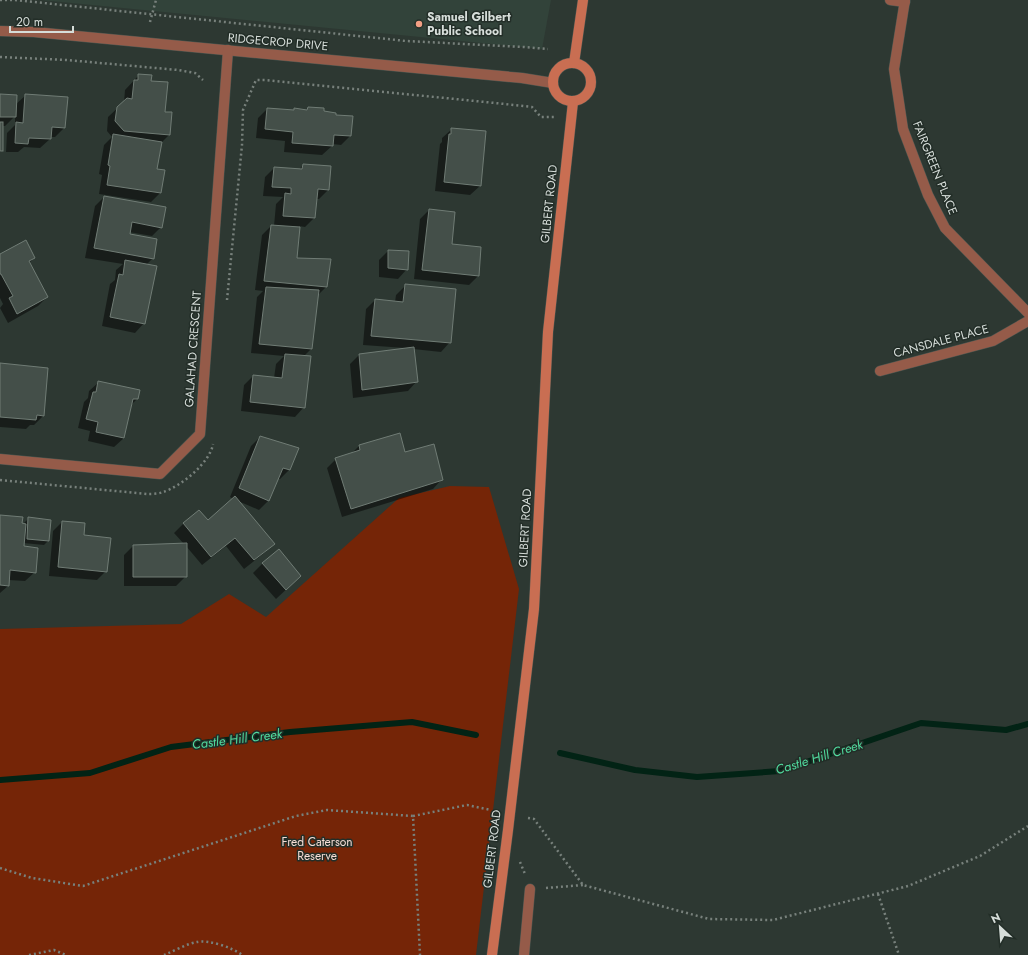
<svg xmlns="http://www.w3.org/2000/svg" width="1028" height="955" font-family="Jost,sans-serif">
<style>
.built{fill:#32433a}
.green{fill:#752507}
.shadow{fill:#0007}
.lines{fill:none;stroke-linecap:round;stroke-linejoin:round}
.stream{stroke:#022315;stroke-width:6}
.building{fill:#444f49;stroke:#707c75}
.lane-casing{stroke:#4b5650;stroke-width:11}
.street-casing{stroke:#4b5650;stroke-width:11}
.secondary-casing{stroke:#4b5650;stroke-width:11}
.path{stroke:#78817c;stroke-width:2.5;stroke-dasharray:2 3;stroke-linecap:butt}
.lane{stroke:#955b49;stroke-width:10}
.street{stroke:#955b49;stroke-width:10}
.secondary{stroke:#c96e52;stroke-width:10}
.poi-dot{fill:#f39f84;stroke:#232e28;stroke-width:1.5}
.labels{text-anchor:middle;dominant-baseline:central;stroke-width:3;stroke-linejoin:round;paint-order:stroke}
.poi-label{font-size:12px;font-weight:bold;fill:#d6ddd9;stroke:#232e28;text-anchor:start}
.street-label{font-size:12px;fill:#d6ddd9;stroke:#232e28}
.park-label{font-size:12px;fill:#f5dcd4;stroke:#232e28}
.water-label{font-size:13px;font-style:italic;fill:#51dc9f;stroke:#232e28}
</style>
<rect width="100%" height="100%" fill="#2d3832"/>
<!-- built -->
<path class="built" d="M41,0H551L542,49Z"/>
<!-- green -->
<path class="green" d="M450,486L489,487L519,589L476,955H0V629L181,624L229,594L266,617L399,498Z"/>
<!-- shadow -->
<g class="shadow">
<path d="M139,75L150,82L164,113L169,135L161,143L156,170L164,171L160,193L151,202L99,194L102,175L99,174L104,145L112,137L107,131L108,117L124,102L125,90Z"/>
<path d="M0,95L15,105L26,95L64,128L55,137H50V139L40,148L24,147L18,152H6L7,133L15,125V116L5,126H2V150L0,152Z"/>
<path d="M308,108L335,116L352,117L350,136L341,145L332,144V146L322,155L284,152L285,141L256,138L258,118L267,109L293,111L295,109L305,110Z"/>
<path d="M452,129L480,186L470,195L435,191L440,144L442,142V138Z"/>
<path d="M303,165L328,190L319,199H316L314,218L305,227L299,226L296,259L326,287L317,296L311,349L304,356V407L295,417L241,411L244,385L253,376L274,378L276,364L284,356L251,353L257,297L263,291L255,290L262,235L271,226H274L276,204L283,197L263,196L265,177L274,168L299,170Z"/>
<path d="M104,197L161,227L152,236L129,232L128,235L153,258L146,265L144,323L135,333L102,326L110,284L115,280L116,270L123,264L85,258L95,206Z"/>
<path d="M429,210L451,245L480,248L478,276L469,285L414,279L420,219Z"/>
<path d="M388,251L407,269L398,279L379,277V260Z"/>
<path d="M0,255L34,258L29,263L47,297L38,306L8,323L0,308L3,304L0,298Z"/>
<path d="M405,286L450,342L441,352L413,349L417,381L408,391L353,398L350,364L359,355L405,349V348L363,345L366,309L375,300L395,302L396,295Z"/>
<path d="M0,364L43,416L34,425H30L26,429L0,427Z"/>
<path d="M99,382L137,399L130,406L124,438L114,447L88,441L90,431L78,428L84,402L88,398L89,391Z"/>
<path d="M260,437L289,470L280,479L278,478L269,500L259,510L238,501L273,544L264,553L244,569L226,546L202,565L186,546V576L176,586H124V555L133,546L184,544L174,533L184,523L208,521L233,499L230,497L251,446Z"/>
<path d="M359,446L404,453L442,479L433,489L342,517L327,468L336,459L351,454Z"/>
<path d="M0,516L21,524H24V523L29,518L48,541L44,545L23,543V547L35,572L25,581L8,580V586L0,593Z"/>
<path d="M62,522L83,536L106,571L97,580L49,576L53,531Z"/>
<path d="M279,551L291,585L276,599L253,573L262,564Z"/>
</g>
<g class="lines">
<!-- stream -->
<g class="stream">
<path d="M560,753L635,770L697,777L780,771L921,723L1006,730L1028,724"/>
<path d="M0,780L90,773L171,747L290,732L412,722L476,735"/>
</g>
</g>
<!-- building -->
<g class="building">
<path d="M138,74L152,75L151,81L168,82L165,112H172L170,135L124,131L115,121L117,107L127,98L132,99L134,80H138Z"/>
<path d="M0,94L17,95L16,117H0Z"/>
<path d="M25,94L68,97L65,128L52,127L51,139L29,138L28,144L15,143L16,122L23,123Z"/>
<path d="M308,107L324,108V111L336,113V115L353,116L351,136L334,135L333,146L292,143L293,132L265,129L267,108L294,110V108L307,110Z"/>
<rect x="0" y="122" width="3" height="29"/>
<path d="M451,128L486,131L481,186L444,182L449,134H451Z"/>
<path d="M113,134L162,142L157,169L165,170L161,193L107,185L110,166L108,165Z"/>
<path d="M303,164L331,166L329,190L318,189L315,218L283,216L285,193L291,194V188L272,187L274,167L302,169Z"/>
<path d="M104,196L166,207L162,228L132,222L130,234L157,239L154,259L94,248Z"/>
<path d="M429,209L455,212L452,244L481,247L479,276L422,270Z"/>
<path d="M271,225L300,227L297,258L331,259L327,287L264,281Z"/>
<path d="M26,240L35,258L29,261L48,297L17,314L9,298L13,296L1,274H0V254Z"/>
<path d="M388,250L409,251L408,270L388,268Z"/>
<path d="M125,260L157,266L145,324L110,317L119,274L123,275Z"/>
<path d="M405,284L456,289L451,343L371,336L375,299L403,302Z"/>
<path d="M266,287L319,290L312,349L259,344Z"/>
<path d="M414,347L418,382L362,390L359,354Z"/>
<path d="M285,354L311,356L305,408L250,402L253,375L282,378Z"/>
<path d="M0,363L48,368L44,416L37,415L36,420L0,417Z"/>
<path d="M98,381L140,390L138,399H133L124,438L96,432L98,422L86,419L93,392H96Z"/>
<path d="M400,433L405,452L434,444L443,480L351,509L335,458L360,450L359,445Z"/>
<path d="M260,436L299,448L290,470L283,468L269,501L239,488Z"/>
<path d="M235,496L275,544L254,560L235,538L211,557L183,523L199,510L208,520Z"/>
<path d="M0,515L23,517L22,523L26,524L24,546L38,548L36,573L10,570L9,586L0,585Z"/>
<path d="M28,517L51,520L49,541L27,539Z"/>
<path d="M62,521L85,523L84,535L111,538L107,572L58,567Z"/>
<path d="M187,543V577H133V545Z"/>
<path d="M279,549L301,576L286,590L262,563Z"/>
</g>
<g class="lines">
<defs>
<path id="lane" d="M524,955L530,889"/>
<g id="street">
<path d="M890,0L905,2"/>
<path d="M905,0L894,69L903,129L928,195L945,228L1028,313"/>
<path d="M0,31L34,32L522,78L553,83"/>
<path d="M880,371L993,341L1028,321"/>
<path d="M0,459L160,474L200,434L228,50"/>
</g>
<g id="secondary">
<circle cx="572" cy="82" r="19"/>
<path d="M574,63L583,0"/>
<path d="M492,955L508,830L534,609L548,332L573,102"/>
</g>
</defs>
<!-- lane casing -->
<use href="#lane" class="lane-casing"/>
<!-- street casing -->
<use href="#street" class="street-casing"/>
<!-- secondary casing -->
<use href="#secondary" class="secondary-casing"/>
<!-- path -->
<g class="path">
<path d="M0,0H15L406,41L524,47L548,49"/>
<path d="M150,22L156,0"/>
<path d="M0,57L67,60L178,70L195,73L203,80"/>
<path d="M227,300L242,145L243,110L256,80H265L505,104L532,107L541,117H556"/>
<path d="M0,480L147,494C152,494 158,494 163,492C180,487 210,463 213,444"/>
<path d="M413,816L467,805L491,810"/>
<path d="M528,818L534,819L583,885L709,919L773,920L908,886L980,856L1028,826"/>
<path d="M520,862L525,874"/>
<path d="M0,868L32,878L83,886L296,816L327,810L413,816L420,955"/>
<path d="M546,888L583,885"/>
<path d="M878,894L899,955"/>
<path d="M29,955L54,950L66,955"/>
<path d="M164,955C174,951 186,944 197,942C207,939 234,948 242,955"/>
</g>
<!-- lane -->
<use href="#lane" class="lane"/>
<!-- street -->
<use href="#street" class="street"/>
<!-- secondary -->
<use href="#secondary" class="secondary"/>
</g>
<!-- markers -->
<circle class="poi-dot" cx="419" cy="24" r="4"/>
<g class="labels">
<!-- poi labels -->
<g class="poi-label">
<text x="427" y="17">Samuel Gilbert<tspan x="427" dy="14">Public School</tspan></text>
</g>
<!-- street labels -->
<g class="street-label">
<text transform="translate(278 42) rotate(5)">RIDGECROP DRIVE</text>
<text transform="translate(935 168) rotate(68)">FAIRGREEN PLACE</text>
<text transform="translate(549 204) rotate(-84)">GILBERT ROAD</text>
<text transform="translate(941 341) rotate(-15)">CANSDALE PLACE</text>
<text transform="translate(193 349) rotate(-86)">GALAHAD CRESCENT</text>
<text transform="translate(525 528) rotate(-87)">GILBERT ROAD</text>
<text transform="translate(492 849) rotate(-83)">GILBERT ROAD</text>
</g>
<!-- park labels -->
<g class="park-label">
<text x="317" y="842">Fred Caterson<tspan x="317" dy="14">Reserve</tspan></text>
</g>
<!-- water labels -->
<g class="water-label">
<text transform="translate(237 739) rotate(-7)">Castle Hill Creek</text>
<text transform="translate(819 757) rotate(-17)">Castle Hill Creek</text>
</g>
</g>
<!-- north arrow -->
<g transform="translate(1000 927) rotate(334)" stroke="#232e28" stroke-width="3" paint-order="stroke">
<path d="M0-3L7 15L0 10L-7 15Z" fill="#d6ddd9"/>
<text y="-6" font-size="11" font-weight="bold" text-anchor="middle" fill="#d6ddd9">N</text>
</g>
<!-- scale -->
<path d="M10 26v6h63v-6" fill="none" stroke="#d6ddd9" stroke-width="2"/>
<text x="16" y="26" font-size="12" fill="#d6ddd9" stroke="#232e28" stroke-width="3" paint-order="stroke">20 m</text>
</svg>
